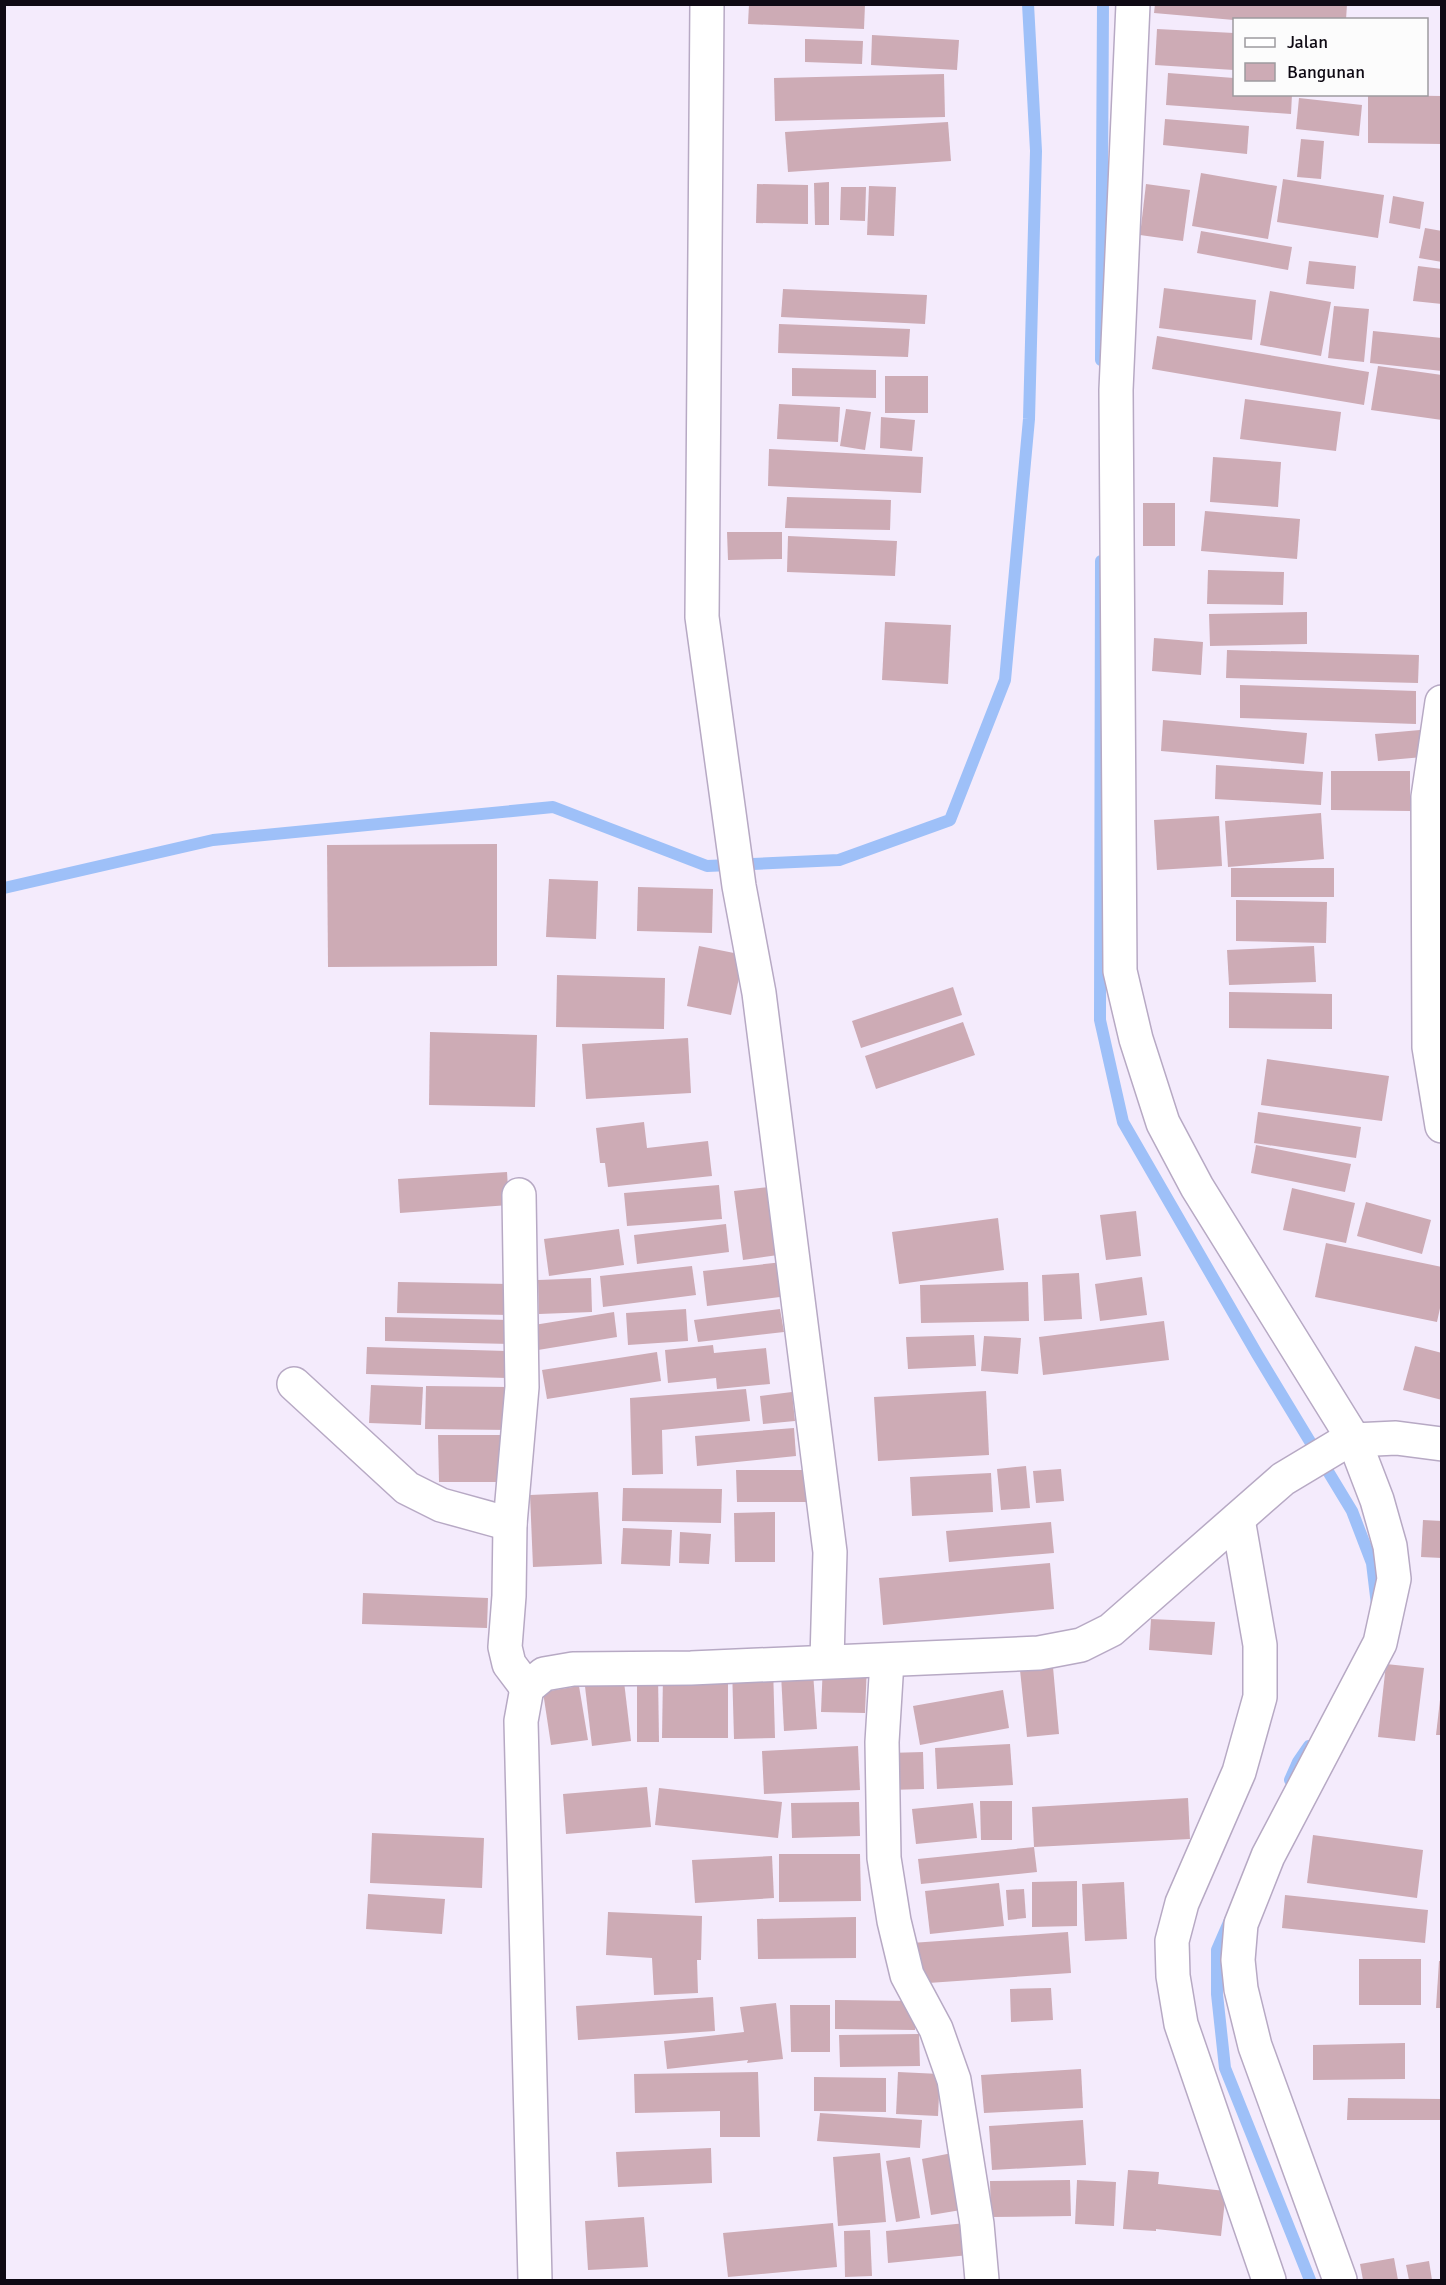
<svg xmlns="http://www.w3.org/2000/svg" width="1446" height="2285" font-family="Signika,sans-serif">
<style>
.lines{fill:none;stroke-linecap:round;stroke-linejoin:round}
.stream{stroke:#9ec0f8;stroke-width:12}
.building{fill:#cdabb5}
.street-casing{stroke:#b7a9c4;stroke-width:36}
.secondary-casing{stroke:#b7a9c4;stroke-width:36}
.street{stroke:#fff;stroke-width:33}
.secondary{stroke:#fff;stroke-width:33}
</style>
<rect width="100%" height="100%" fill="#f4ebfc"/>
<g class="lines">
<!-- stream -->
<g class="stream">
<path d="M1101,360L1103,4"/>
<path d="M1101,561L1100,1020L1123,1122L1257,1354L1352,1511L1372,1563L1377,1605"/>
<path d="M4,888L213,840L553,807L707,866L839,860L950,820L1005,680L1029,419L1036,151L1028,4"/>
<path d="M1290,1780L1298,1762L1309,1746"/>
<path d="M1230,1920L1217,1950V1994L1225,2068L1310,2280"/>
</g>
</g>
<!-- building -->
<g class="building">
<path d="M749,4H865L864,29L748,24Z"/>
<path d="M1155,4H1347L1346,20H1234L1154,13Z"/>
<path d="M1157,29L1234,33V70L1155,65Z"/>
<path d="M872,35L959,40L957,70L871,65Z"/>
<path d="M805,39L863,41L862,64L805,62Z"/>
<path d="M1168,73L1234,78V94H1292L1291,114L1166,105Z"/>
<path d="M944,74L945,117L775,121L774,78Z"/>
<path d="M1368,95L1442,96V144L1368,143Z"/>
<path d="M1299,98L1362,105L1359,136L1296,129Z"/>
<path d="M1165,119L1249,126L1247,154L1163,145Z"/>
<path d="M948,122L951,161L788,172L785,132Z"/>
<path d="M1301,139L1324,141L1321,179L1297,177Z"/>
<path d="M1201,173L1277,186L1268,239L1192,226Z"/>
<path d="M1283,179L1384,195L1378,238L1277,222Z"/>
<path d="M829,182V225H815L814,183Z"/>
<path d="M757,184L808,185V224L756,223Z"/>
<path d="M1146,184L1190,190L1183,241L1140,235Z"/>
<path d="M869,186L896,187L894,236L867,235Z"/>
<path d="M841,187H866L865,221L840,220Z"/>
<path d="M1393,196L1424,202L1420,229L1389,223Z"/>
<path d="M1425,228L1442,231V262L1419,258Z"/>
<path d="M1201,231L1292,247L1288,270L1197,253Z"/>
<path d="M1309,261L1356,266L1354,289L1306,284Z"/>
<path d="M1418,266L1442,269V304L1413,301Z"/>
<path d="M1164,288L1256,300L1252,340L1159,328Z"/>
<path d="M783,289L927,295L925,324L781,317Z"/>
<path d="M1270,291L1331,302L1321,356L1260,345Z"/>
<path d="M1334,306L1369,309L1364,362L1328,358Z"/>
<path d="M779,324L910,329L908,357L778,353Z"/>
<path d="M1373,331L1442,338V371L1370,363Z"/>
<path d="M1157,336L1369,372L1364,405L1152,369Z"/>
<path d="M1378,366L1442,375V420L1371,410Z"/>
<path d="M792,368L876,370V398L792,396Z"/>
<rect x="885" y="376" width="43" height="37"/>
<path d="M1245,399L1341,412L1336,451L1240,439Z"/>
<path d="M779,404L840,407L838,442L777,439Z"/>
<path d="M846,409L871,412L865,450L840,446Z"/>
<path d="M881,417L915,420L912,451L880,448Z"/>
<path d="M769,449L923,457L921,493L768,486Z"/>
<path d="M1213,457L1281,462L1278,507L1210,502Z"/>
<path d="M787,497L891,500L890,530L785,528Z"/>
<rect x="1143" y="503" width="32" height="43"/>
<path d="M1205,511L1300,519L1297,559L1201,551Z"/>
<path d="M727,532H782V559L728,560Z"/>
<path d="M788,536L897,541L895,576L787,572Z"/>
<path d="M1208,570L1284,572L1283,605L1207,604Z"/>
<path d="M1307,612V644L1210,646L1209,614Z"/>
<path d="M885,622L951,625L948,684L882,680Z"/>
<path d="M1154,638L1203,642L1201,675L1152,671Z"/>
<path d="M1227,650L1419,655L1418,683L1226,678Z"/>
<path d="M1240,685L1416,691V724L1240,718Z"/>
<path d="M1163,720L1307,733L1304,764L1161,751Z"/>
<path d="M1420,730L1423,757L1378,761L1375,734Z"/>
<path d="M1216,765L1323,772L1321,805L1215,799Z"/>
<path d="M1331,771H1410V811L1331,810Z"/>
<path d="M1321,813L1324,859L1228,867L1225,821Z"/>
<path d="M1219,816L1222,866L1157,870L1154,820Z"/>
<path d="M497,844V966L328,967L327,845Z"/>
<rect x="1231" y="868" width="103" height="29"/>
<path d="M549,879L598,881L596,939L546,937Z"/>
<path d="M638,887L713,889L712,933L637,931Z"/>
<path d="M1236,900L1327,902L1326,943L1236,941Z"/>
<path d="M699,946L744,955L731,1015L687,1006Z"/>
<path d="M1314,946L1316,982L1229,985L1227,950Z"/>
<path d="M557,975L665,978L664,1029L556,1027Z"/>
<path d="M953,987L962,1015L861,1048L852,1021Z"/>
<path d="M1229,992L1332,994V1029L1229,1028Z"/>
<path d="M963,1022L975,1055L876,1089L865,1056Z"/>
<path d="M430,1032L537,1035L535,1107L429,1105Z"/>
<path d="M688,1038L691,1093L586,1099L582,1044Z"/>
<path d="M1267,1059L1389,1076L1382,1121L1261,1105Z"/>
<path d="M1258,1112L1361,1127L1356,1158L1254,1143Z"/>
<path d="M644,1122L647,1148L708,1141L712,1176L608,1187L605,1163H600L596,1128Z"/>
<path d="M1256,1145L1351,1164L1345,1192L1251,1173Z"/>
<path d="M507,1172L509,1205L400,1213L398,1179Z"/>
<path d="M719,1185L722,1219L627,1226L624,1193Z"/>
<path d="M769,1187L778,1255L743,1260L734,1191Z"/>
<path d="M1292,1188L1355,1203L1346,1243L1283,1230Z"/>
<path d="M1366,1202L1431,1220L1422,1254L1357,1236Z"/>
<path d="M1136,1211L1141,1256L1106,1260L1100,1215Z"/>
<path d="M998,1218L1004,1270L899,1284L892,1232Z"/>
<path d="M726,1224L729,1252L637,1264L634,1235Z"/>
<path d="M619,1229L624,1265L549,1276L544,1239Z"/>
<path d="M1326,1243L1442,1267V1299L1437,1322L1315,1297Z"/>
<path d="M783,1262L788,1296L707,1306L703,1271Z"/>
<path d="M692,1266L696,1295L603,1307L600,1276Z"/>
<path d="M1079,1273L1082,1319L1044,1321L1042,1275Z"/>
<path d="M1142,1277L1147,1315L1100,1321L1095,1284Z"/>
<path d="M591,1278L592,1312L539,1314L538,1280Z"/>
<path d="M398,1282L512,1284L511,1315L397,1313Z"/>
<path d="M1028,1282L1029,1321L921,1323L920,1285Z"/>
<path d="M686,1309L688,1341L628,1345L626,1313Z"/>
<path d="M780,1309L784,1332L698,1342L694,1320Z"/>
<path d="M614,1312L617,1337L538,1350L534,1325Z"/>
<path d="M385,1317L510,1320V1344L385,1341Z"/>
<path d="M1164,1321L1169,1360L1043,1375L1039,1337Z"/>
<path d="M974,1335L976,1366L908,1369L906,1337Z"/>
<path d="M984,1336L1021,1338L1018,1374L981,1371Z"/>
<path d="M713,1345L714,1353L766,1348L770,1384L717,1389L716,1378L668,1383L665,1350Z"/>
<path d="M1415,1346L1442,1353V1400L1403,1390Z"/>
<path d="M367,1347L507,1351V1378L366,1374Z"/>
<path d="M657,1352L661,1381L547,1399L542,1370Z"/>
<path d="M371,1385L423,1387L421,1425L369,1423Z"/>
<path d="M426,1386L515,1387V1430L425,1429Z"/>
<path d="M746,1389L750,1421L662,1430L663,1474L632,1475L630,1398Z"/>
<path d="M986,1391L989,1455L878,1461L874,1397Z"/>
<path d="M792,1392L795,1421L763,1424L760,1396Z"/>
<path d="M794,1428L796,1456L697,1466L695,1436Z"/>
<path d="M438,1435H502V1482H439Z"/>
<path d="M1026,1466L1030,1508L1001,1510L997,1469Z"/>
<path d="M1061,1469L1064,1501L1036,1503L1033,1471Z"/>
<path d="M736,1470H806L807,1502H737Z"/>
<path d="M991,1473L993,1512L912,1516L910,1477Z"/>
<path d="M623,1488L722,1489L721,1523L622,1521Z"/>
<path d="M598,1492L602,1564L533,1567L530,1495Z"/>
<path d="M775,1512V1562H735L734,1513Z"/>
<path d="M1423,1520L1442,1521V1558L1421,1557Z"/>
<path d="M1051,1522L1054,1553L949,1562L946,1531Z"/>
<path d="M623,1528L672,1530L670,1566L621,1564Z"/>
<path d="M680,1532L711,1534L709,1564L679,1563Z"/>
<path d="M1050,1563L1054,1609L883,1625L879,1578Z"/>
<path d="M363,1593L488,1598L487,1628L362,1624Z"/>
<path d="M1151,1619L1215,1622L1212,1655L1149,1650Z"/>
<path d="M823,1663L867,1665L865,1713L821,1712Z"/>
<path d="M1386,1664L1424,1668L1415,1741L1378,1737Z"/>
<path d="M773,1666L775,1738L734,1739L732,1667Z"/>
<path d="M1053,1667L1059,1734L1027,1737L1020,1670Z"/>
<path d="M813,1672L817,1729L784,1731L781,1674Z"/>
<path d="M623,1673L631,1741L592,1746L584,1678Z"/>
<path d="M637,1674H658L659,1742H637Z"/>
<path d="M663,1674L728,1675V1738H662Z"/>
<path d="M579,1686L588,1740L551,1745L543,1692Z"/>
<path d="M1003,1690L1009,1728L920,1745L913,1706Z"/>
<path d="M1440,1700H1442V1735H1436Z"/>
<path d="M1010,1744L1013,1785L937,1789L935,1748Z"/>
<path d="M858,1746L860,1790L764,1794L762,1751Z"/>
<path d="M923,1752L924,1789L889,1790L888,1753Z"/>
<path d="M647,1787L651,1827L566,1834L563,1794Z"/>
<path d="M659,1788L782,1802L778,1838L655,1825Z"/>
<path d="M1188,1798L1190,1839L1034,1847L1032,1807Z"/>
<path d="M980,1801H1012V1840H981Z"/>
<path d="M859,1802L860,1836L792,1838L791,1803Z"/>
<path d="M973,1803L977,1838L916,1844L912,1809Z"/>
<path d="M372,1833L484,1838L482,1888L370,1883Z"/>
<path d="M1313,1835L1423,1850L1417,1898L1307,1883Z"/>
<path d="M1034,1847L1037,1872L921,1884L918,1859Z"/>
<path d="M779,1854H860L861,1901L779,1902Z"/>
<path d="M772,1856L774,1898L695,1903L692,1860Z"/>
<path d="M1077,1881V1926L1032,1927V1882Z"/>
<path d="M1124,1882L1127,1939L1085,1941L1082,1884Z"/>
<path d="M999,1883L1004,1926L930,1934L925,1891Z"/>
<path d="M1024,1889L1026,1918L1008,1920L1006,1890Z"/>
<path d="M368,1894L445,1899L442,1934L366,1929Z"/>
<path d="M1285,1895L1428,1910L1425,1943L1282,1928Z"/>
<path d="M608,1912L702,1916L701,1960H697L698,1993L654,1995L652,1958L606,1955Z"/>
<path d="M856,1917V1958L758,1959L757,1919Z"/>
<path d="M1068,1932L1071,1973L914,1984L911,1943Z"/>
<rect x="1359" y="1959" width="62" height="46"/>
<path d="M1439,1961H1442V2008H1436Z"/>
<path d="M1051,1988L1053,2020L1011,2022L1010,1989Z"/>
<path d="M713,1997L715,2031L578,2040L576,2006Z"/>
<path d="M835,2000L916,2001L915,2030L835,2029Z"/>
<path d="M776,2003L783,2059L747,2063L748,2060L667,2069L664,2041L744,2032L740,2007Z"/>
<path d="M790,2005H830V2052H791Z"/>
<path d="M919,2034L920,2066L840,2067L839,2035Z"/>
<path d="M1405,2043V2079L1313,2080V2045Z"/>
<path d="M1081,2069L1083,2108L984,2113L981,2075Z"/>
<path d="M758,2072L760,2137H720V2111L635,2113L634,2074Z"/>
<path d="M898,2072L940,2074L938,2116L896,2114Z"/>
<path d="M814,2077L886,2078V2112L814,2111Z"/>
<path d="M1348,2098L1442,2099V2120H1347Z"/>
<path d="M820,2113L922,2120L920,2148L817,2141Z"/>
<path d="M1083,2120L1086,2165L992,2170L989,2126Z"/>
<path d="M711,2148L712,2183L618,2187L616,2152Z"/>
<path d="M880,2153L886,2222L838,2226L833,2157Z"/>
<path d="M952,2153L961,2210L931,2215L922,2159Z"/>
<path d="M910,2157L920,2218L896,2222L886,2161Z"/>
<path d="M1128,2170L1159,2172L1158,2184L1226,2191L1221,2236L1156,2229V2231L1123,2229Z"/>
<path d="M1070,2180L1071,2216L991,2217L990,2181Z"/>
<path d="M1077,2180L1116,2182L1114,2226L1075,2224Z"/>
<path d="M644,2217L648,2267L588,2270L585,2221Z"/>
<path d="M833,2223L837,2267L728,2277L723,2233Z"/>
<path d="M966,2223L969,2255L888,2263L886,2231Z"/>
<path d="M870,2230L872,2276L845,2277L844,2231Z"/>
<path d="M1394,2258L1398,2280H1363L1360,2264Z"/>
<path d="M1429,2261L1432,2280H1409L1406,2265Z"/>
</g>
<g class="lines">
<defs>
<g id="street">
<path d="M707,4L702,617L739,886L759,993L830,1552L827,1660"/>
<path d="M1133,4L1116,390L1120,971L1136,1039L1163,1123L1197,1187L1354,1440L1377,1500L1390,1546L1394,1579L1380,1643L1268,1856L1241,1924L1238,1960L1241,1989L1255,2046L1340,2280"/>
<path d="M1442,702L1428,797L1429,1047L1442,1126"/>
<path d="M519,1195L522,1387L510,1524L509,1596L505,1647L509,1664L527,1688"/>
<path d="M294,1384L407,1488L441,1505L510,1524"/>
<path d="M1238,1519L1260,1645V1697L1239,1772L1182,1903L1172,1941L1173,1976L1181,2024L1269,2280"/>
<path d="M887,1661L882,1742L884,1858L894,1921L907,1975L936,2029L954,2080L977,2224L982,2280"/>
</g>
<path id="secondary" d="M535,2280L521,1721L527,1688L544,1674L573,1669L691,1668L1039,1653L1081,1645L1111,1630L1283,1479L1338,1446L1354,1440L1396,1438L1442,1444"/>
</defs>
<!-- street casing -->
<use href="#street" class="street-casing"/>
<!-- secondary casing -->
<use href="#secondary" class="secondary-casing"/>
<!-- street -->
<use href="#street" class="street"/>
<!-- secondary -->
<use href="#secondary" class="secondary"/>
</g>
<!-- border -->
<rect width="1446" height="2285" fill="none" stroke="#0f0a14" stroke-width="12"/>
<!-- legend -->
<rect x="1233" y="18" width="195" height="78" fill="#fcfcfc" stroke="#9d9b9f" stroke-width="1.5"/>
<rect x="1245" y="38" width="30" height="9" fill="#ffffff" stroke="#9d9b9f" stroke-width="1.5"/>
<text x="1287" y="48" font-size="18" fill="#0f0a14">Jalan</text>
<rect x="1245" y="63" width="30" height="18" fill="#cdabb5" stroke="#9d9b9f" stroke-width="1.5"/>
<text x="1287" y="78" font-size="18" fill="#0f0a14">Bangunan</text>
</svg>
